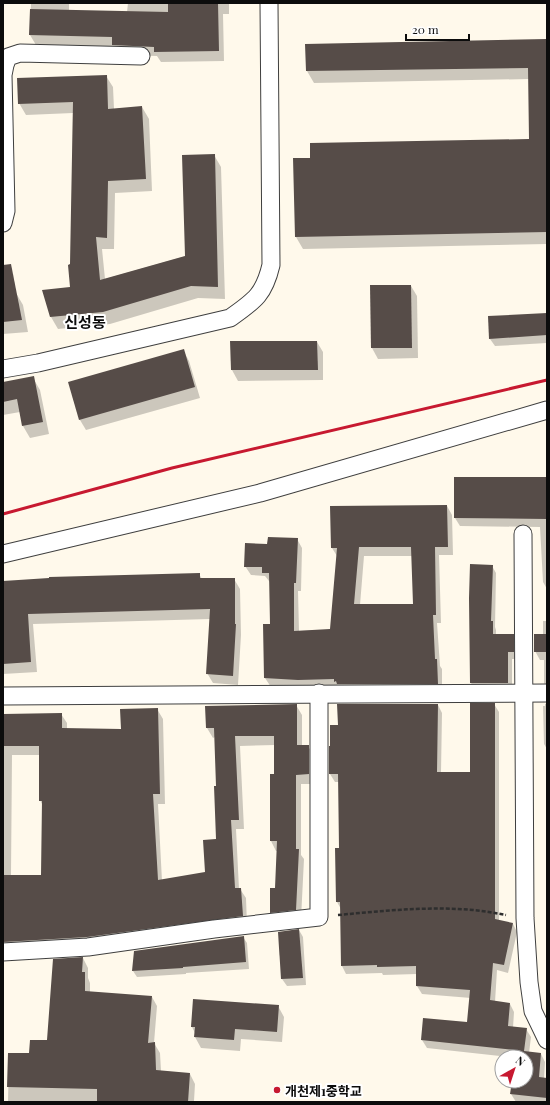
<svg xmlns="http://www.w3.org/2000/svg" width="550" height="1105" font-family="'Playfair Display','Noto Sans KR',serif">
<style>
.shadow{fill:#0003;fill-rule:evenodd}
.building{fill:#564c48;fill-rule:evenodd}
.lines{fill:none;stroke-linecap:round;stroke-linejoin:round}
.street-casing{stroke:#3f3f3f;stroke-width:19}
.path{stroke:#2e2e2e;stroke-width:2.5;stroke-dasharray:4 2;stroke-linecap:butt}
.street{stroke:#fff;stroke-width:17}
.rail{stroke:#c71930;stroke-width:3}
.poi-dot{fill:#c71930;stroke:#fff;stroke-width:1.5}
.labels{text-anchor:middle;dominant-baseline:central;stroke-width:4;stroke-linejoin:round;paint-order:stroke}
.poi-label{font-size:13px;font-weight:bold;fill:#0c0c0c;stroke:#fff;text-anchor:start}
.quarter-label{font-size:15px;font-weight:bold;fill:#0c0c0c;stroke:#fff}
</style>
<rect width="100%" height="100%" fill="#fff9eb"/>
<!-- shadow -->
<g class="shadow">
<path d="M31,3H69V11L127,12L128,3H229V14H223L224,61L161,62L157,56L119,55L114,47L36,45L30,35Z"/>
<path d="M546,3H547V244L303,249L296,237L311,159L530,140L529,79L314,83L307,71L546,40Z"/>
<path d="M106,76L113,87L114,109L142,107L149,119L152,191L115,193L114,249H102L105,279L186,256L214,155L221,167L225,299L198,298L110,324L58,329L51,317L43,291L71,288V265L73,113L26,115L19,103Z"/>
<path d="M371,286H411L417,296L418,358L378,359L372,348Z"/>
<path d="M16,293L23,305L28,332L3,334V295Z"/>
<path d="M547,314V343L495,346L490,339Z"/>
<path d="M231,342H317L323,352V380L238,381L232,370Z"/>
<path d="M183,350L189,361L200,398L86,430L80,420L69,383Z"/>
<path d="M33,378L40,390L49,434L30,438L23,426L20,412L3,415V383Z"/>
<path d="M547,478V589L543,582L540,527L460,526L455,518Z"/>
<path d="M447,506L452,515L453,555H439L441,623H437L440,666L442,669V692L271,687L265,678L271,625L270,582L269,581L265,576L251,575L245,566L268,545L297,539L302,548L301,591H298L299,631L331,630L337,556L332,548ZM364,556H412L414,605H360Z"/>
<path d="M492,566L496,573L495,627L496,630V635H513L517,642V659H512V690H475L471,683L470,598Z"/>
<path d="M199,574L202,579H234L240,589L241,635L238,685L213,683L207,673L210,619L33,624L37,672L3,674V583Z"/>
<path d="M543,621H547V688L544,683V660H540L535,651L543,635Z"/>
<path d="M547,703V749L544,744L543,706H545V704Z"/>
<path d="M494,704L499,712V921L513,924L517,932L508,973L497,970L495,1002L510,1004L514,1012L513,1028L526,1029L531,1037L529,1053L541,1054L545,1062L544,1079H547V1102H516L511,1094L513,1081H526V1057H509L427,1048L422,1040L468,1023L471,998L422,994L417,986V974L383,975L382,973L346,974L342,966L341,909L337,902L336,849H340L339,782H335L330,774V747L339,726L438,705L442,713L441,773H471Z"/>
<path d="M296,705L302,715V746H308L314,756V784H301V855L304,859L301,919L276,922L271,912L276,889L278,851H276L271,841V775H275V745L240,746L244,829H236L239,889H240L246,898L247,925L3,953V715L61,714L67,723V729L122,730L157,709L163,719L165,804H158L162,881L206,873L217,840V787L215,737L213,738L207,728L206,707ZM12,755H40V800L43,806L42,876H11Z"/>
<path d="M299,930L303,937L306,985L287,986L282,979L279,933Z"/>
<path d="M243,937L247,943L249,969L186,973V974L137,977L133,971Z"/>
<path d="M83,958L88,968V978L90,983V992L152,997L157,1006L154,1043L160,1053L161,1071L190,1074L195,1084L194,1101H201L202,1102H8L9,1054H30L48,1041Z"/>
<path d="M278,1006L284,1017L282,1042L241,1039L240,1051L201,1048L195,1037V1033L192,1027Z"/>
</g>
<!-- building -->
<g class="building">
<path d="M168,3H218L219,51L154,52V47L112,45V37L29,35L30,9L168,12Z"/>
<path d="M547,39V232L295,237L293,158H310V143L529,139L528,68L306,71L305,44Z"/>
<path d="M107,75L108,109L142,106L146,179L108,181L107,238L96,237L100,280L185,256L182,155L215,154L218,287L191,286L103,312L50,317L42,290L70,287L68,265L70,264L73,102L18,104L17,78Z"/>
<path d="M11,264L22,320L3,322V265Z"/>
<path d="M370,285H411L412,348H371Z"/>
<path d="M547,313V335L489,339L488,316Z"/>
<path d="M230,341H317L318,370H231Z"/>
<path d="M184,349L195,387L79,420L68,382Z"/>
<path d="M34,376L43,422L22,426L17,399L3,402V382Z"/>
<path d="M454,477H547V519L454,518Z"/>
<path d="M447,505L448,547H435L436,615H433L435,659H437L438,684H337L336,681L334,682V679L298,680L264,678L263,624H270L269,573H262V567H244L245,543L267,544L268,537L298,538L296,583H294V631L330,629L337,548H331L330,506ZM359,547H411L413,604H354Z"/>
<path d="M470,564L493,565L491,621H493V634H514V652H508V683H470L469,598Z"/>
<path d="M200,573V578H235V624H236L233,676L206,674L210,609L28,614L31,662L3,664V581L49,578V577Z"/>
<rect x="534" y="634" width="13" height="18"/>
<path d="M470,703H495V919L513,923L504,965L493,963L490,1000L510,1003L508,1026L527,1028L524,1051L541,1053L539,1077L547,1078V1098L510,1094L512,1081H526V1057H514L515,1050L421,1040L423,1018L467,1022L470,990L416,986V966L377,967V965L341,966L340,902H336L335,848H339L338,774H329V746H330V725H338L337,704H438L437,772H470Z"/>
<path d="M297,704V745H309V774L296,775V849H299L296,910L270,913V888H275L277,841H270V774H274V736H235L239,820H231L235,888H241L243,916L87,937L3,942V875H41L42,801H39V746H3V714L62,713V728L121,729L120,709L158,708L160,794H153L158,880L205,872L203,840L216,839L214,786H216L214,728H206L205,706Z"/>
<path d="M299,929L303,978L281,979L278,932Z"/>
<path d="M244,936L246,962L183,967V968L132,971L134,951Z"/>
<path d="M83,957L82,972H85V991L152,996L148,1043L155,1042L156,1070L190,1073L188,1102H97V1089L7,1087L8,1053H29L30,1040H47L53,959Z"/>
<path d="M193,999L279,1005L277,1032L235,1029L234,1040L194,1037L195,1027H191Z"/>
</g>
<g class="lines">
<defs>
<g id="street">
<path d="M3,223L6,211L3,75L5,65L8,57L20,53L141,56"/>
<path d="M3,369L38,363L230,318C254,301 264,295 271,265L269,3"/>
<path d="M523,534L525,918L529,982L533,1011L547,1040"/>
<path d="M3,554L260,493L547,410"/>
<path d="M3,696L547,693"/>
<path d="M3,952L88,947L214,929L319,917V693"/>
</g>
</defs>
<!-- street casing -->
<use href="#street" class="street-casing"/>
<!-- path -->
<path class="path" d="M338,915C382,911 428,906 473,910C484,911 495,913 506,915"/>
<!-- street -->
<use href="#street" class="street"/>
<!-- rail -->
<path class="rail" d="M3,514L172,468L547,380"/>
</g>
<!-- markers -->
<circle class="poi-dot" cx="277" cy="1090" r="4"/>
<g class="labels">
<!-- poi labels -->
<g class="poi-label">
<text x="285" y="1090">개천제1중학교</text>
</g>
<!-- quarter labels -->
<g class="quarter-label">
<text x="85" y="322">신성동</text>
</g>
</g>
<!-- border -->
<rect width="550" height="1105" fill="none" stroke="#0c0c0c" stroke-width="8"/>
<!-- north arrow -->
<g transform="translate(514 1069) rotate(39)"><circle r="19" fill="#ffffff" stroke="#9e9e9e"/>
<path d="M0-3L7 15L0 10L-7 15Z" fill="#c71930"/>
<text y="-6" font-size="11" font-weight="bold" text-anchor="middle" fill="#0c0c0c">N</text>
</g>
<!-- scale -->
<path d="M406 34v6h63v-6" fill="none" stroke="#0c0c0c" stroke-width="2"/>
<text x="412" y="34" font-size="12" fill="#0c0c0c" stroke="#ffffff" stroke-width="3" paint-order="stroke">20 m</text>
</svg>
